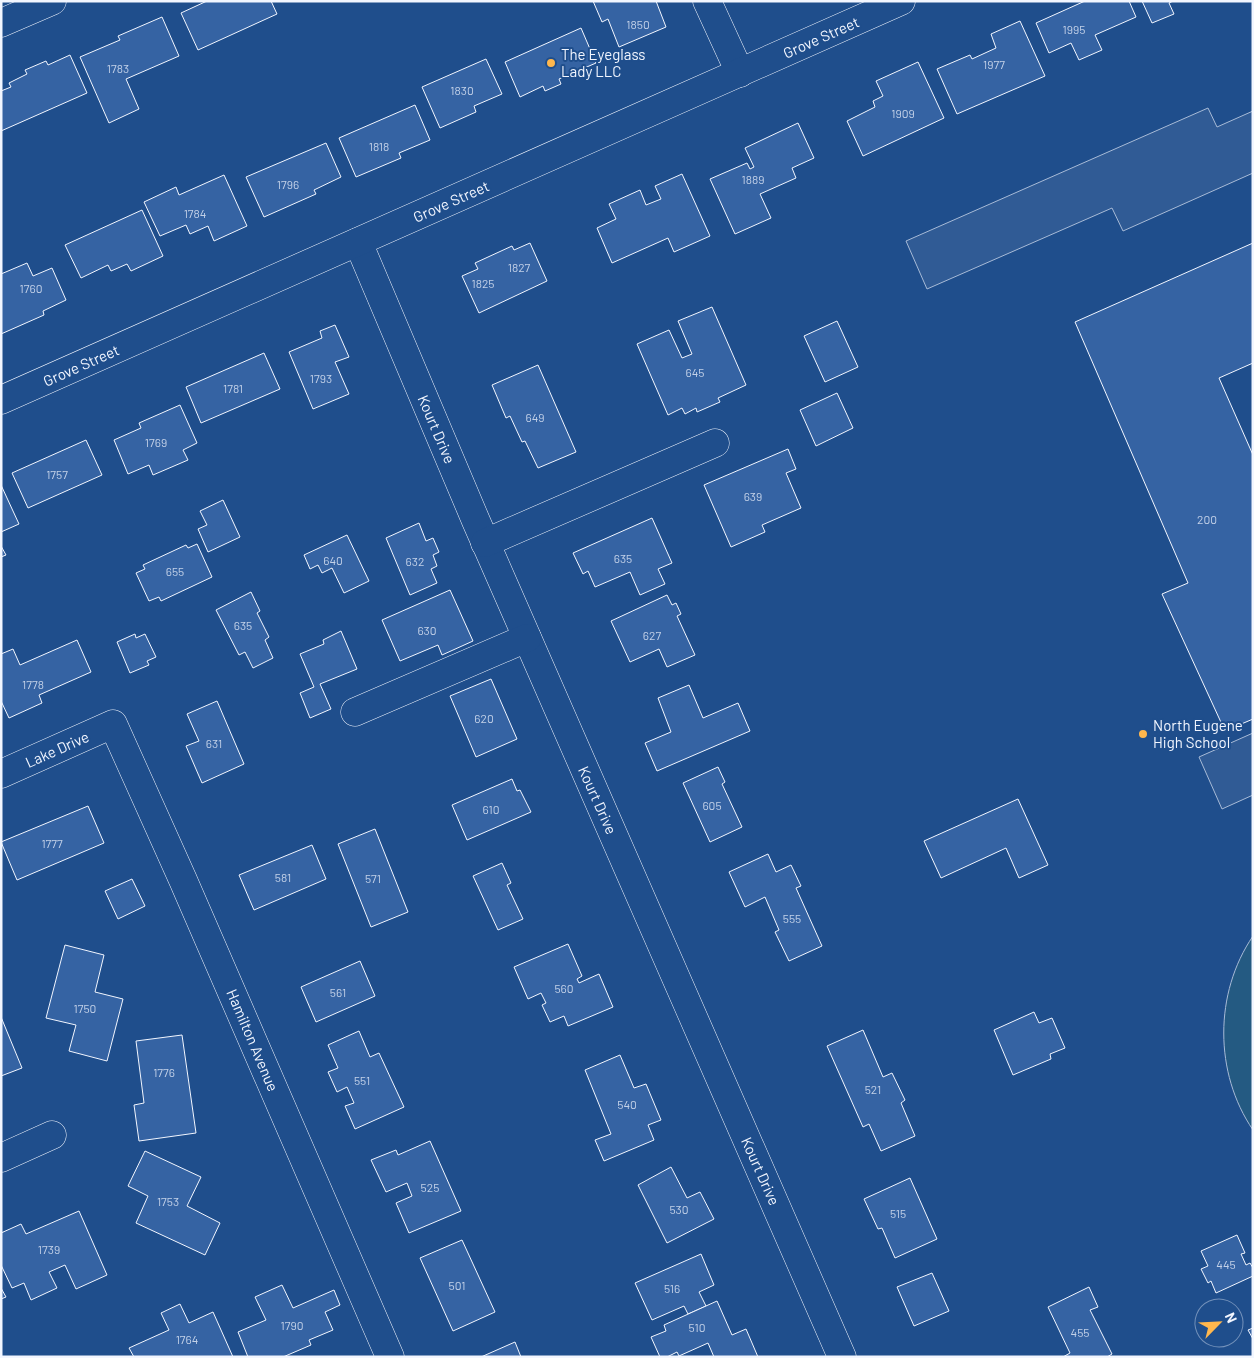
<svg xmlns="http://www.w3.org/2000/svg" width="1254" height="1358" font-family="Barlow,sans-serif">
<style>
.green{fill:#245a82;stroke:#a8bbd7}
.parking{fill:#305b95;stroke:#a8bbd7}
.building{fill:#3563a3;stroke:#f2f6ff}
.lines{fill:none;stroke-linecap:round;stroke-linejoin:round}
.minor-casing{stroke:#f2f6ff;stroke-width:29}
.minor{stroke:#1f4e8c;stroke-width:28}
.poi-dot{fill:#ffb74d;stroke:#1f4e8c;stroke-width:2}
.labels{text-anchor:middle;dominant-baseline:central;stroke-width:4;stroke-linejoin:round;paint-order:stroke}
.number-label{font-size:12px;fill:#c3d1e8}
.street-label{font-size:15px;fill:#f2f6ff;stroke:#1f4e8c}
.poi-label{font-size:15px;fill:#f2f6ff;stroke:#1f4e8c;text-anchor:start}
</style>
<rect width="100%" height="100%" fill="#1f4e8c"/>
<!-- green -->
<path class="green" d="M1253,936V1130C1214,1073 1214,993 1253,936Z"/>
<!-- parking -->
<g class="parking">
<path d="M1208,108L1217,127L1253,111V173L1123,231L1112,208L927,289L906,241Z"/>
<path d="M1253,733V795L1222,809L1199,757Z"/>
</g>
<!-- building -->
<g class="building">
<path d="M207,1H271L277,14L198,50L181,13Z"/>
<path d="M593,1H656L666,27L619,47L608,19L602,22Z"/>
<path d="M1085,1H1129L1136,17L1095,35L1102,50L1079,60L1071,43L1049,53L1036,23Z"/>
<path d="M1142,1H1173L1169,3L1174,14L1152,23Z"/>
<path d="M162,17L179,56L126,79L139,109L109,123L80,57L120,40L118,36Z"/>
<path d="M1020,21L1045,76L957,114L937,69L970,55L972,59L996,48L991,34Z"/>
<path d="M581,28L596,63L559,79L561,84L545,91L543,86L520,97L505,62Z"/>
<path d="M70,55L87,93L1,131V91L11,87L9,83L27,74L25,70L46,61L48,65Z"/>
<path d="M486,59L502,94L474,106L476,112L440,128L422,87Z"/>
<path d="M918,62L944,118L863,156L847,121L875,107L873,101L883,96L876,81Z"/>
<path d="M415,105L430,140L399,153L401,158L356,177L339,138Z"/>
<path d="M798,123L814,158L792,168L796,178L760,194L771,218L735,234L710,179L747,163L750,169L754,167L745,148Z"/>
<path d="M326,143L341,177L314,190L316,194L264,217L246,177Z"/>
<path d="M682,174L710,236L674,252L668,238L612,263L597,228L616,219L609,204L640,190L646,205L661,199L655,186Z"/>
<path d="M224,175L247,226L214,241L208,226L190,234L186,225L160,236L144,202L176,187L179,195Z"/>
<path d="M142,210L163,256L131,271L127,264L111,271L108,265L81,278L65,245Z"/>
<path d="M530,243L547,281L479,313L462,276L478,269L475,263L512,246L514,250Z"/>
<path d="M1253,243V363L1219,378L1253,455V719L1225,731L1162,594L1188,583L1075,322Z"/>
<path d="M27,263L33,276L52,268L66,300L43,311L44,315L1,334V274Z"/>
<path d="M712,307L746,385L718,398L720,402L697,412L696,408L685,414L682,408L668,415L637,344L669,330L682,358L692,354L678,321Z"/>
<path d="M837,321L858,367L825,382L804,336Z"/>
<path d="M335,325L349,357L335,362L349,394L313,409L289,352L322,338L320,331Z"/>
<path d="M264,353L280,389L201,423L186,387Z"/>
<path d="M538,365L576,452L538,468L525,441L522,442L510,416L506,418L492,385Z"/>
<path d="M837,393L853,428L816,446L800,410Z"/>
<path d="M180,405L197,443L183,450L188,460L153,475L149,465L128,474L114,440L141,428L139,423Z"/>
<path d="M86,440L102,475L28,508L12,473Z"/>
<path d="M788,449L796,469L786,473L801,508L762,525L765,532L731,547L704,485Z"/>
<path d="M1,485L19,524L1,532Z"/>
<path d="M223,500L240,537L208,552L198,529L207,525L200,511Z"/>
<path d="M652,518L672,563L658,569L665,584L640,595L630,572L595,587L588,571L583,574L573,553Z"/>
<path d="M419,523L426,541L433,538L439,552L433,555L437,566L431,569L437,583L410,595L386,538Z"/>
<path d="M347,535L369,581L344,593L332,568L322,573L318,565L310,569L304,555Z"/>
<path d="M197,544L212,577L161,601L159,597L149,601L136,573L145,569L143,565L186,545L188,548Z"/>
<path d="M1,546L6,555L1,557Z"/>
<path d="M450,590L473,641L442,655L438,645L400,661L382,620Z"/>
<path d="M251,592L260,611L257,613L269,637L265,640L273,658L253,668L245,652L239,655L216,610Z"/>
<path d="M667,595L672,605L676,603L681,614L677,616L695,655L667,667L659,649L630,662L611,621Z"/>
<path d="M341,631L357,669L320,684L331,709L310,718L300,693L314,687L300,654L324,644L323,640Z"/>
<path d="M135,634L136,638L145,634L156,657L147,661L149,665L130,673L117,642Z"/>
<path d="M77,640L91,672L39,695L42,703L9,718L1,701V654L13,649L20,665Z"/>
<path d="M491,679L517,739L476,757L450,696Z"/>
<path d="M689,685L703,718L738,703L750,731L657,771L645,743L671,732L658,698Z"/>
<path d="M217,701L244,764L202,783L186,746L199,741L187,714Z"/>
<path d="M718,767L725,782L722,784L742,827L710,842L683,783Z"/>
<path d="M512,779L517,791L520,790L531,812L467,840L452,805Z"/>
<path d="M1018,799L1048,865L1019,878L1006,848L941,878L924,841Z"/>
<path d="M88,806L104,843L17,880L1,842Z"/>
<path d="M375,829L408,912L371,927L338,844Z"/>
<path d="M312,845L326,879L254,910L239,875Z"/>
<path d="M768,854L776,872L791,865L801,886L796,888L822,946L789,961L775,932L779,930L765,897L745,907L729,872Z"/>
<path d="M502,863L511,883L507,885L523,919L498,930L473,876Z"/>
<path d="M132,879L145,906L118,919L105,891Z"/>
<path d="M568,944L582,976L577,979L579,983L599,974L613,1007L568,1026L564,1016L550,1022L542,1005L546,1003L541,993L528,999L514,967Z"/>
<path d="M65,945L104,955L95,992L123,999L107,1061L69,1051L76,1025L46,1018Z"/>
<path d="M360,961L375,996L316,1022L301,987Z"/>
<path d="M1034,1012L1039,1023L1052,1018L1065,1048L1050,1054L1051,1059L1013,1075L994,1030Z"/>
<path d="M1,1017L22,1068L1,1076Z"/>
<path d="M863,1030L883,1077L892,1073L905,1100L901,1103L915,1136L881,1151L869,1124L863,1127L827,1046Z"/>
<path d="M359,1031L370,1057L379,1053L404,1107L355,1129L345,1106L354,1103L347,1087L337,1092L328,1072L338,1068L328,1045Z"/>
<path d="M182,1035L196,1133L139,1141L134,1105L144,1103L136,1041Z"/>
<path d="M620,1055L634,1088L646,1084L661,1120L648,1125L654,1140L604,1161L595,1140L611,1134L585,1070Z"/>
<path d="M430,1141L461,1211L409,1233L396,1203L412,1196L407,1183L386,1192L371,1160L396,1150L398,1155Z"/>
<path d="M145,1151L201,1177L187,1206L220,1223L205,1255L136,1223L148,1196L128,1186Z"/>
<path d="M671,1167L687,1198L700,1192L714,1219L667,1243L638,1185Z"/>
<path d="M910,1178L937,1239L895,1258L882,1228L878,1229L864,1199Z"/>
<path d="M79,1211L107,1275L76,1289L65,1265L49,1272L57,1288L31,1300L24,1283L12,1288L1,1265V1233L21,1224L26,1234Z"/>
<path d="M1237,1235L1245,1253L1241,1254L1246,1265L1250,1263L1253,1268V1276L1216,1293L1211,1281L1208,1283L1201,1269L1208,1266L1201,1251Z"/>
<path d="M462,1240L495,1312L453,1331L420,1258Z"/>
<path d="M701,1254L714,1285L699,1292L706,1306L688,1314L684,1306L652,1320L635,1283Z"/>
<path d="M932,1273L949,1311L914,1326L897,1287Z"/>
<path d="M282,1285L293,1308L334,1290L340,1305L325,1312L333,1330L309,1340L311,1345L283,1357H248L238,1332L266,1320L255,1297Z"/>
<path d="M1089,1287L1098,1307L1090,1310L1112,1354L1107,1357H1063L1070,1353L1048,1307Z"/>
<path d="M1,1288L6,1297L1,1299Z"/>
<path d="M717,1301L732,1335L746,1329L758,1357H714L708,1343L679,1356L677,1352L667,1357H660L651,1337L666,1331L664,1325Z"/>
<path d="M180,1304L189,1323L213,1312L233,1357H134L129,1348L169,1330L161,1313Z"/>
<path d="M1253,1328V1339L1248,1330Z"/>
<path d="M515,1342L521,1357H481Z"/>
</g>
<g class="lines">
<defs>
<g id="minor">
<path d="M707,1L740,73"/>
<path d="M1,23L52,1"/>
<path d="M358,242L476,521L842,1357"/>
<path d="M1,400L901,1"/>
<path d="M485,543L715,443"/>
<path d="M355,712L527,638"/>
<path d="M1,774L113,724L183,880L390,1357"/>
<path d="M1,1158L52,1135"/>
</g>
</defs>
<!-- minor casing -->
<use href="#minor" class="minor-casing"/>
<!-- minor -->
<use href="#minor" class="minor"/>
</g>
<!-- markers -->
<g class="poi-dot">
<circle cx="551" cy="63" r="5"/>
<circle cx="1143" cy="734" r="5"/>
</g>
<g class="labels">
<!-- number labels -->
<g class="number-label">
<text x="638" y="24">1850</text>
<text x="1074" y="29">1995</text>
<text x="994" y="64">1977</text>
<text x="118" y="68">1783</text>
<text x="462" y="90">1830</text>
<text x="903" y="113">1909</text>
<text x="379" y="146">1818</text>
<text x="753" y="179">1889</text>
<text x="288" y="184">1796</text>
<text x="195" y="213">1784</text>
<text x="519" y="267">1827</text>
<text x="483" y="283">1825</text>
<text x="31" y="288">1760</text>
<text x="695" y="372">645</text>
<text x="321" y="378">1793</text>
<text x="233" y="388">1781</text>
<text x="535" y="417">649</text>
<text x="156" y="442">1769</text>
<text x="57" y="474">1757</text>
<text x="753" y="496">639</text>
<text x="1207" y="519">200</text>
<text x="623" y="558">635</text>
<text x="333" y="560">640</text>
<text x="415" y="561">632</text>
<text x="175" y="571">655</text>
<text x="243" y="625">635</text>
<text x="427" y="630">630</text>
<text x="652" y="635">627</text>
<text x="33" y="684">1778</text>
<text x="484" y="718">620</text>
<text x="214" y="743">631</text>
<text x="712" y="805">605</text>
<text x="491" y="809">610</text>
<text x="52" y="843">1777</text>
<text x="283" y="877">581</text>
<text x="373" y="878">571</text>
<text x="792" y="918">555</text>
<text x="564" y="988">560</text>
<text x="338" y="992">561</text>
<text x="85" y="1008">1750</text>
<text x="164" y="1072">1776</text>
<text x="362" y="1080">551</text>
<text x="873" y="1089">521</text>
<text x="627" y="1104">540</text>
<text x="430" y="1187">525</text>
<text x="168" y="1201">1753</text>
<text x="679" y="1209">530</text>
<text x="898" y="1213">515</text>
<text x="49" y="1249">1739</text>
<text x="1226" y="1264">445</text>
<text x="457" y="1285">501</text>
<text x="672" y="1288">516</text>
<text x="292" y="1325">1790</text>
<text x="697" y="1327">510</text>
<text x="1080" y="1332">455</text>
<text x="187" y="1339">1764</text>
</g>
<!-- street labels -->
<g class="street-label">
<text transform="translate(821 37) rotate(-24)">Grove Street</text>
<text transform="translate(451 201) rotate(-24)">Grove Street</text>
<text transform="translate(81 365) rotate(-24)">Grove Street</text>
<text transform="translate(437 429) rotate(67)">Kourt Drive</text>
<text transform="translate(57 749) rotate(-24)">Lake Drive</text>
<text transform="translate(598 800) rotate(66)">Kourt Drive</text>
<text transform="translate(253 1040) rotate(67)">Hamilton Avenue</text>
<text transform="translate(761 1171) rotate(66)">Kourt Drive</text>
</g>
<!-- poi labels -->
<g class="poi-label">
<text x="561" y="54">The Eyeglass<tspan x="561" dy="17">Lady LLC</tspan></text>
<text x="1153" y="725">North Eugene<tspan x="1153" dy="17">High School</tspan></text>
</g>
</g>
<!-- border -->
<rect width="1254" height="1358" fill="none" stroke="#f2f6ff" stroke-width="5"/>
<!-- north arrow -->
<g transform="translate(1219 1323) rotate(66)"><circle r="24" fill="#1f4e8c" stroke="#7391ba"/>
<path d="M0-4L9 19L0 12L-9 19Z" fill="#ffb74d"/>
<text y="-8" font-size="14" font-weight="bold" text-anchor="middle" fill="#f2f6ff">N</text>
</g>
</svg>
